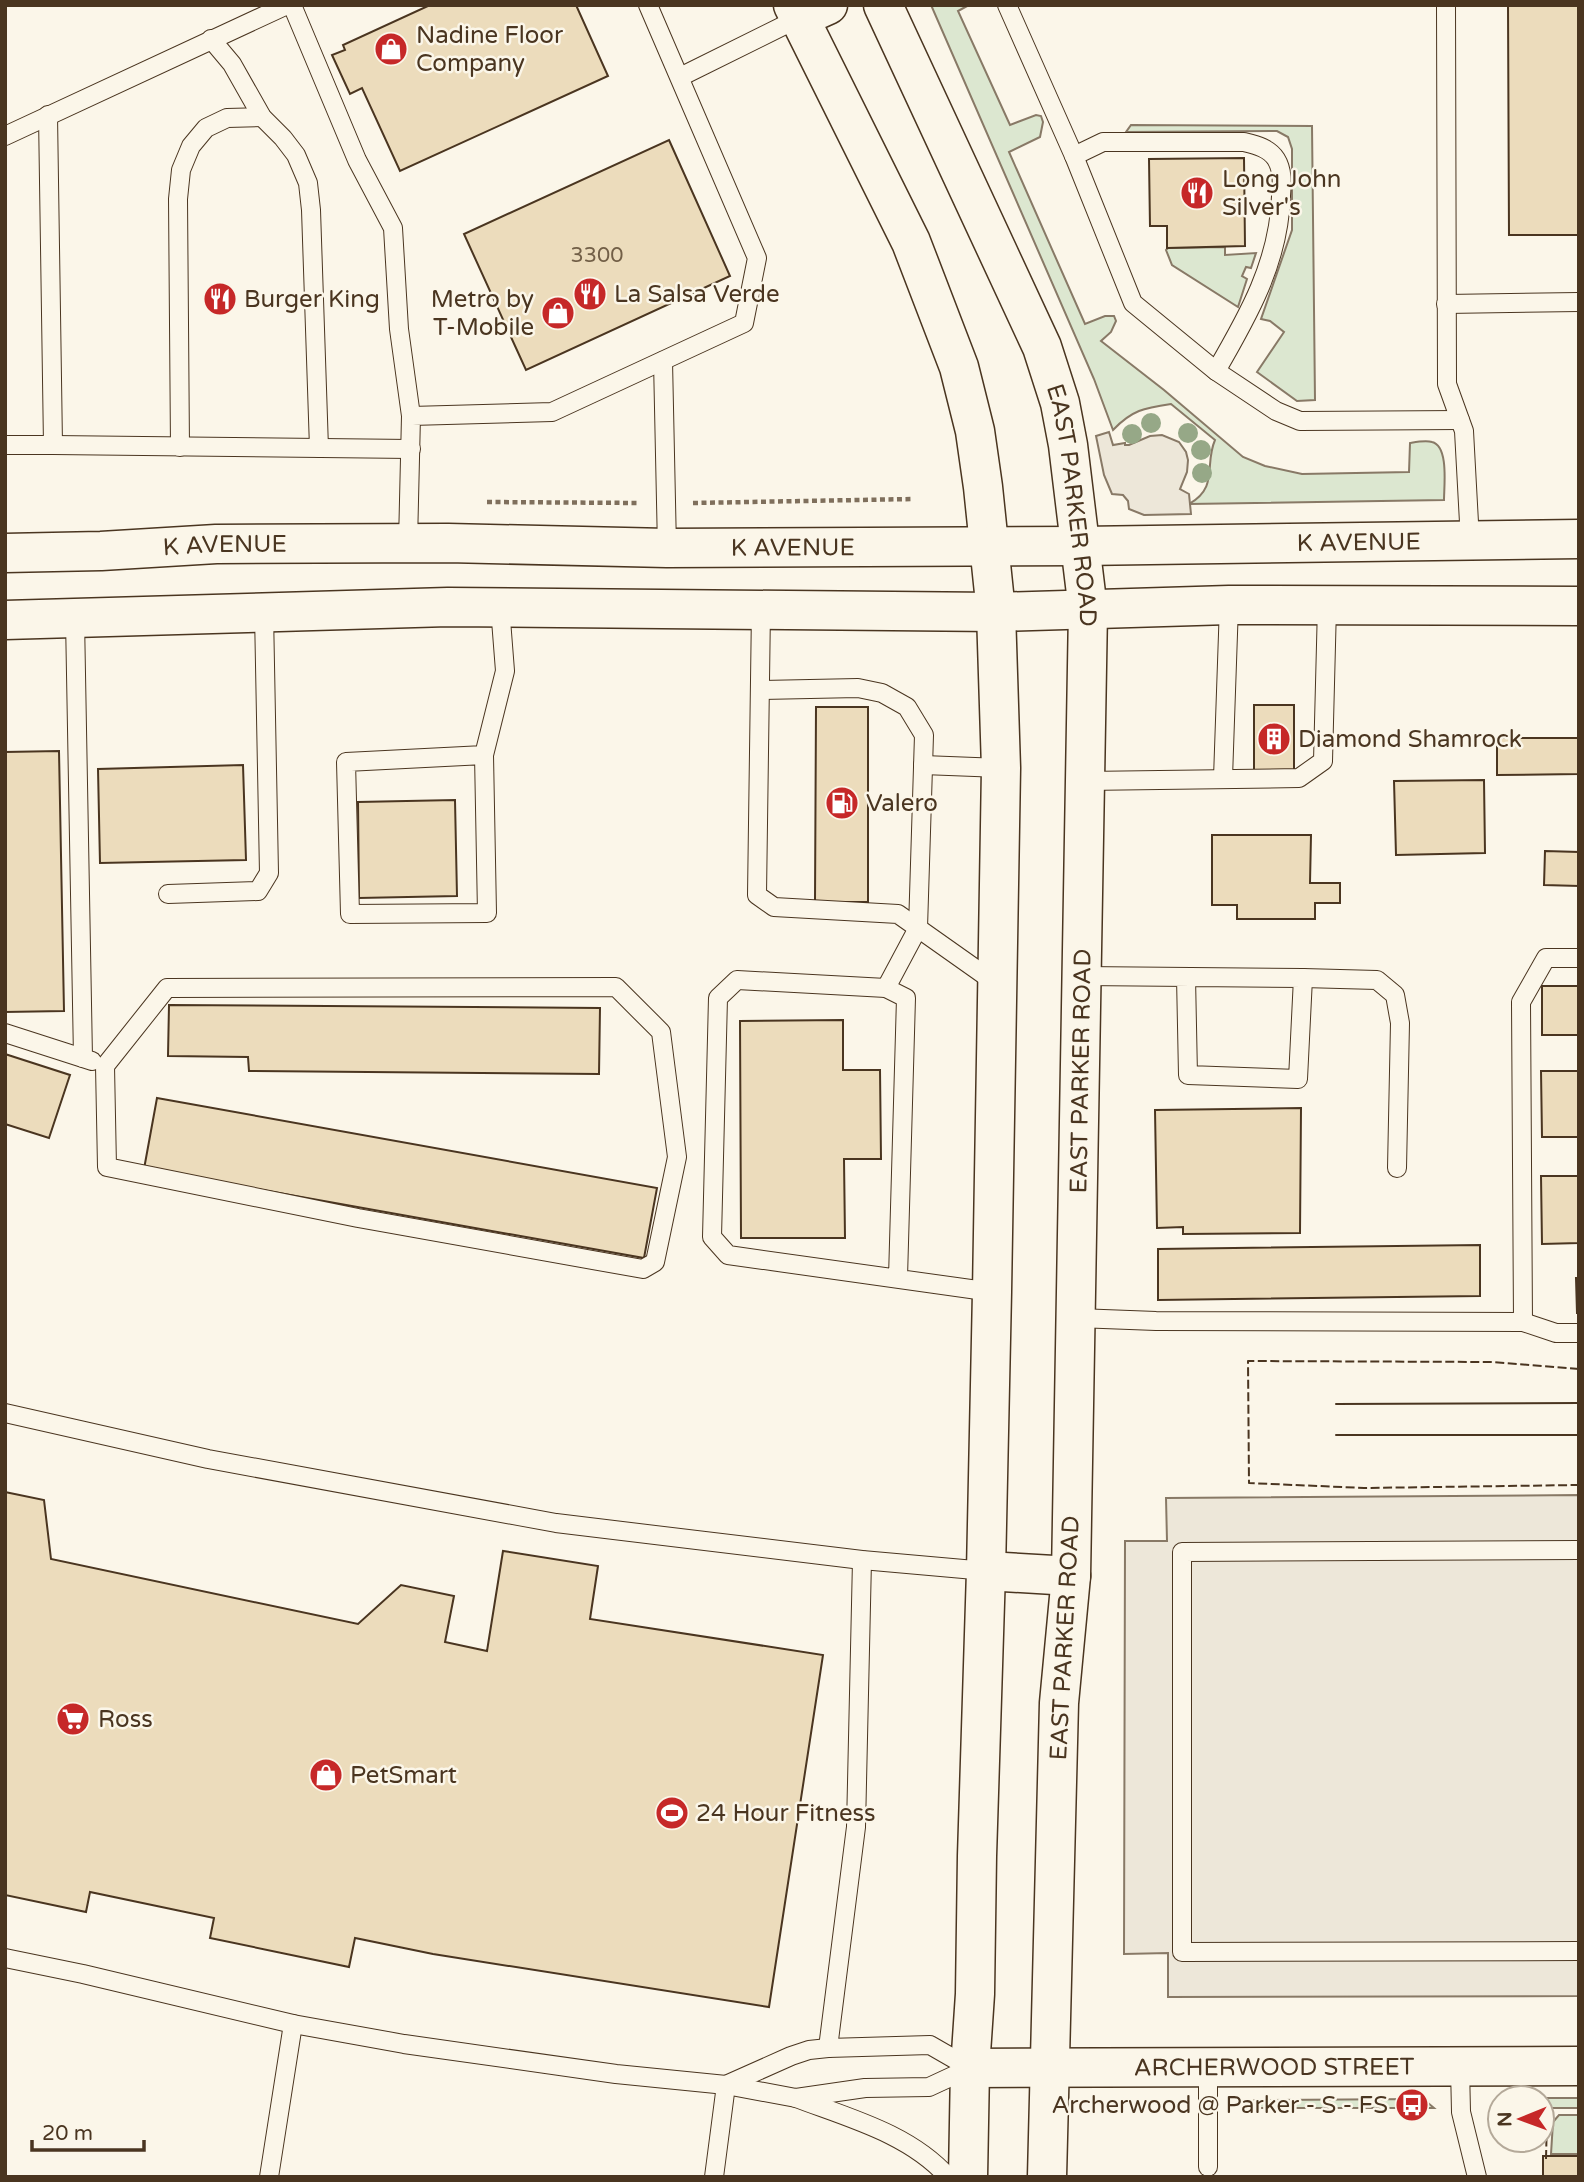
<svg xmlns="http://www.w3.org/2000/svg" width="1584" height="2182" font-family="'Varela Round',sans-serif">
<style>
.green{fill:#dce7d0;stroke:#887966;stroke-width:2}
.parking{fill:#ede7d9;stroke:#887966;stroke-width:2}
.building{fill:#ecdcbc;stroke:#4a3520;stroke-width:2}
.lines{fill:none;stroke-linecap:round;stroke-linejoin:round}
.lane-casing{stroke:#4a3520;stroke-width:20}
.secondary-casing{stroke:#4a3520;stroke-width:41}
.path{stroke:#7f6f5c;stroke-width:4.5;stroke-dasharray:5 3.5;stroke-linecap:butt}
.lane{stroke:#fbf6e9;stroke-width:18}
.secondary{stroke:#fbf6e9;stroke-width:38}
.tram{stroke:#4a3520;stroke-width:2}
.fence{stroke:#4a3520;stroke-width:2;stroke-dasharray:9 3.5;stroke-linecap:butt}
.tree{fill:#96a887}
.labels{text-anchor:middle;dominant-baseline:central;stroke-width:5;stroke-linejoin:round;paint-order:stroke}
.number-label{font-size:21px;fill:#725f47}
.poi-label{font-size:24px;fill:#4a3520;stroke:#fbf6e9;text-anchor:start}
.street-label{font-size:24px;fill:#4a3520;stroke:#fbf6e9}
</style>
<rect width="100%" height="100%" fill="#fbf6e9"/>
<!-- green -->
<g class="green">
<path d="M931,5H969L958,11L1010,125L1036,115L1041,116L1043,122L1040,137L1009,152L1085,324L1105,316H1114L1116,321L1111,332L1101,341L1164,390L1243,457L1265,466L1302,474L1409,472L1410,443C1416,442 1426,440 1432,442C1449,446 1444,486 1444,500L1189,504C1219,487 1204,465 1215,440L1171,404C1144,408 1132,410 1113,430L1094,379Z"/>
<path d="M1131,125L1312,126L1315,400L1297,401L1257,372L1284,332L1270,321L1261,319L1292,230V149L1288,137L1277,131L1126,132Z"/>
<path d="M1225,247V255L1256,253L1251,268L1246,267L1242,276L1247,279L1238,307L1172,265L1166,250L1168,248Z"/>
<path d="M1527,2098H1579V2108H1542V2098Z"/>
<path d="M1419,2099L1427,2102L1434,2108H1243L1248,2103L1255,2100Z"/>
<path d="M1559,2115H1579V2154H1551L1553,2122Z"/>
</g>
<!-- parking -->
<g class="parking">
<path d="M1109,432L1113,445L1125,443V445H1129L1150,436L1162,435L1179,442L1186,452L1188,460L1187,472L1180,489L1189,494L1191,514L1144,515L1129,509L1128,501L1123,495L1112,494L1104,475L1096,436Z"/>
<path d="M1579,1495V1996L1168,1997V1953L1124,1954L1125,1541H1167L1166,1498Z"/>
</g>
<!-- building -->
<g class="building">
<path d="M430,5H576L608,76L400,171L362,88L350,94L332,55L345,50L343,45Z"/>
<path d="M1508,5H1579V235H1509Z"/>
<path d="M669,140L730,276L526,370L464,234Z"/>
<path d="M1244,158L1245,246L1167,248V226H1150L1149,159Z"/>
<rect x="1254" y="705" width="40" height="67"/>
<path d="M816,707H868V902H815Z"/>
<path d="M1497,738H1579V774L1497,775Z"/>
<path d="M59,751L64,1011L5,1012V752Z"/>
<path d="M243,765L246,860L100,863L98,769Z"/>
<path d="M1484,780L1485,853L1396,855L1394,781Z"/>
<path d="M455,800L457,896L359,898L358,802Z"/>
<path d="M1212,835H1311L1310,883H1340V903H1315V919H1237V905H1212Z"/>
<path d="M1545,851L1579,852V886L1544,885Z"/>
<rect x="1542" y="986" width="37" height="49"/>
<path d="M169,1005L600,1008L599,1074L249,1071L248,1057L168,1056Z"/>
<path d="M843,1020V1070H880L881,1159H844L845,1238H741L740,1021Z"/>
<path d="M5,1054L70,1075L49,1138L5,1124Z"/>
<path d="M1541,1071H1579V1137H1542Z"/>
<path d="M157,1098L657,1188L644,1258L144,1169Z"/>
<path d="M1301,1108L1300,1233L1183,1234V1227L1157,1228L1155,1110Z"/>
<path d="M1541,1176H1579V1243L1542,1244Z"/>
<path d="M1480,1245V1296L1158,1300V1249Z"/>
<path d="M1576,1278H1579V1313H1577Z"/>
<path d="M5,1492L44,1500L51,1559L358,1624L401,1585L454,1596L445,1642L487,1651L503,1551L598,1566L590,1619L823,1655L769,2007L433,1954L355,1938L349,1967L210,1938L214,1918L90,1892L86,1912L5,1895Z"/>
<rect x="1543" y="2156" width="36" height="21"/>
</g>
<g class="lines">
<defs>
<g id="lane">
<path d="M292,5L357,160L393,228L399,329L411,416"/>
<path d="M1007,5L1074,156L1133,303L1216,371L1276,411L1300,421L1460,420"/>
<path d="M1446,5L1447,384L1464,431L1470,541"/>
<path d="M211,39L232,64L262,117L283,138L296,155L308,183L311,210L319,448"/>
<path d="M680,77L799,18"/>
<path d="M5,136L287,5"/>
<path d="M1074,156L1103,142H1244C1256,145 1269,148 1276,159C1283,170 1282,184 1281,196C1279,262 1248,316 1216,371"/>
<path d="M1446,304L1579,302"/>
<path d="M663,361L667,548"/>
<path d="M5,445H53L48,115"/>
<path d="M53,445L411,449"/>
<path d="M180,447L178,199L181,170L191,146L206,128L227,118L262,117"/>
<path d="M408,543L411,416L552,412L744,323L757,258L648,5"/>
<path d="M761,609L757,895L774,907L898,914L997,984"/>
<path d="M75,619L83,1058"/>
<path d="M760,690L858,688L882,693L907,707L924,735L918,928L886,988"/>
<path d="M484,755L346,762L350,914L487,913L484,755L505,671L500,607"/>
<path d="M923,765L1001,768"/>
<path d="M1223,778L1229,605"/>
<path d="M1085,781L1299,778L1323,761L1327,606"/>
<path d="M168,894L258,891L269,873L264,613"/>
<path d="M1082,976C1156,976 1230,977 1303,978L1298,1079L1188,1075L1186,977"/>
<path d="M1303,978L1377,980L1395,995L1400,1023L1397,1168"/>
<path d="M616,987L661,1032L677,1157L655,1262L643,1269L358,1218L107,1167L105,1066L167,988Z"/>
<path d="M5,1033L92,1061"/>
<path d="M898,1278L906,998L886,988L737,980L718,998L712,1237L728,1255L992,1292"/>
<path d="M1077,1318L1156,1321L1523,1322L1556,1333H1579"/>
<path d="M1523,1322L1521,1002L1546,958H1579"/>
<path d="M5,1413L208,1459L556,1523L862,1560L986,1571"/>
<path d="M1579,1550L1182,1552V1952L1579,1951"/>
<path d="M5,1958L83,1974L293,2024L404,2044L616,2074L726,2085L796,2098L865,2088L929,2087L970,2068"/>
<path d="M828,2048L856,1827L862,1560"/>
<path d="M1460,2067L1461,2112L1477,2177"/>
<path d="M1208,2068V2167"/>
<path d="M726,2085L791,2056L809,2050L828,2048L930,2045L970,2068"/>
<path d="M796,2098C849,2118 910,2134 948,2177"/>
<path d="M269,2177L293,2024"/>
<path d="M714,2177L726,2085"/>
</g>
<g id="secondary">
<path d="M793,5L911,242L959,367L975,431L983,487L996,612L1001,768L992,1292L986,1571L977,1856L975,1994L970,2068L968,2177"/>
<path id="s1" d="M883,5L1042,347L1060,403L1068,445L1088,610L1071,1576L1059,1703L1047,2177"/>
<path d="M799,18L828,5"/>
<path id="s2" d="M5,553L101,551L216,544L448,543L667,548L1081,546L1579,539"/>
<path d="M5,620L448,607L996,612L1229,605L1579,606"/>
<path d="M986,1571L1071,1576"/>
<path id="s3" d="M970,2068L1579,2066"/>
</g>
</defs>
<!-- lane casing -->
<use href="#lane" class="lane-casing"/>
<!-- secondary casing -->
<use href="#secondary" class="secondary-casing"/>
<!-- path -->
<g class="path">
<path d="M487,502L639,503"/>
<path d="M693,503L913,499"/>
</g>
<!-- lane -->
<use href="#lane" class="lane"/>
<!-- secondary -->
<use href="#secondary" class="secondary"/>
<!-- tram -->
<g class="tram">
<path d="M1336,1404L1579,1403"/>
<path d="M1336,1435H1579"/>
</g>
<!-- fence -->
<g class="fence">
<path d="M1579,1369L1493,1362L1248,1361L1249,1483L1364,1488L1579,1485"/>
<path d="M1546,2159L1547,2117"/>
</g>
</g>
<!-- trees -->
<g class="tree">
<circle cx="1151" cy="423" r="10"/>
<circle cx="1188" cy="433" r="10"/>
<circle cx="1132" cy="434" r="10"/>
<circle cx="1201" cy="450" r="10"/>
<circle cx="1202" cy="473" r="10"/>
</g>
<!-- icons -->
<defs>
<symbol id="shop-disc" viewBox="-11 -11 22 22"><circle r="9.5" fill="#c62828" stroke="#fbf6e9"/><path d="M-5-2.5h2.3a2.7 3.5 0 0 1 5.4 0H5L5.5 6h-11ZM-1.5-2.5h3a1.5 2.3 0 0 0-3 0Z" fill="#fff"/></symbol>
<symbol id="restaurant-disc" viewBox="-11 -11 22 22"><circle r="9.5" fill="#c62828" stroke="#fbf6e9"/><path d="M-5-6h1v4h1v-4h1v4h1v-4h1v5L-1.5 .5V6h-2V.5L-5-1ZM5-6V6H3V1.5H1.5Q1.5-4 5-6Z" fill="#fff"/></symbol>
<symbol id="building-disc" viewBox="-11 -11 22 22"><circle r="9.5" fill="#c62828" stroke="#fbf6e9"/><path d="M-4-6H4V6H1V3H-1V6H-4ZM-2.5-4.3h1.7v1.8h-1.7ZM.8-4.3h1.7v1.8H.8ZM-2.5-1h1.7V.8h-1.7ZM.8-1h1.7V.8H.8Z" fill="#fff"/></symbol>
<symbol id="fuel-disc" viewBox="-11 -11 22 22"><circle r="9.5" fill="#c62828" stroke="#fbf6e9"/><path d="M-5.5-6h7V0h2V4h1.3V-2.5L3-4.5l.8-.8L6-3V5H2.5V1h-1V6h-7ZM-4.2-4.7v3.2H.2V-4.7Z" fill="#fff"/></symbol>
<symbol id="supermarket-disc" viewBox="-11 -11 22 22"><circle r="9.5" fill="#c62828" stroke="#fbf6e9"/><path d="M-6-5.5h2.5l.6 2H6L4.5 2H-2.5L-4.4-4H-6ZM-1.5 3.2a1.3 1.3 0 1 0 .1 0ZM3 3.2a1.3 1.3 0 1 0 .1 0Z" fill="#fff"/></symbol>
<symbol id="stadium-disc" viewBox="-11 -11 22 22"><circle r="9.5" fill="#c62828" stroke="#fbf6e9"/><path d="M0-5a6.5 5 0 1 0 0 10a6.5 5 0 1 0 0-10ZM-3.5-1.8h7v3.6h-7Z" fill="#fff"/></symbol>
<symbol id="bus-disc" viewBox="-11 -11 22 22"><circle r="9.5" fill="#c62828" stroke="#fbf6e9"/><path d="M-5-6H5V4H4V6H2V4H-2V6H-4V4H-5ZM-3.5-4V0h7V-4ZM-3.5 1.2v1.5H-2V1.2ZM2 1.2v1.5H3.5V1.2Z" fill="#fff"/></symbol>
</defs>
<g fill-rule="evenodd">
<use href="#shop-disc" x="372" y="30" width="38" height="38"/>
<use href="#restaurant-disc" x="1178" y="174" width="38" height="38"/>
<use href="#restaurant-disc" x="571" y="275" width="38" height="38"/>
<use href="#restaurant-disc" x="201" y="280" width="38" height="38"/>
<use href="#shop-disc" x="539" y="294" width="38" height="38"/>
<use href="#building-disc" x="1255" y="720" width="38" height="38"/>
<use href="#fuel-disc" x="823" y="784" width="38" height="38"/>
<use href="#supermarket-disc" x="54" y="1700" width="38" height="38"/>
<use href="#shop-disc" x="307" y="1756" width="38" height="38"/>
<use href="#stadium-disc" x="653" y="1794" width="38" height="38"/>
<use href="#bus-disc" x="1393" y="2086" width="38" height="38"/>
</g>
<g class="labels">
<!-- number labels -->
<g class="number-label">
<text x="597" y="255">3300</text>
</g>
<!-- poi labels -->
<g class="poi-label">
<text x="416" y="35">Nadine Floor<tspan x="416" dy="28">Company</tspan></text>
<text x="1222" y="179">Long John<tspan x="1222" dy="28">Silver's</tspan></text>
<text x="614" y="294">La Salsa Verde</text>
<text x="244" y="299">Burger King</text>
<text x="534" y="299" text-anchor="end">Metro by<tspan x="534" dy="28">T-Mobile</tspan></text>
<text x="1298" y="739">Diamond Shamrock</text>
<text x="866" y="803">Valero</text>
<text x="98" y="1719">Ross</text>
<text x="350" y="1775">PetSmart</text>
<text x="696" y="1813">24 Hour Fitness</text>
<text x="1388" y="2105" text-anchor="end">Archerwood @ Parker - S - FS</text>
</g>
<!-- street labels -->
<g class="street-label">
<text stroke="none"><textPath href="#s1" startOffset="539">EAST PARKER ROAD</textPath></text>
<text stroke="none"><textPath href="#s2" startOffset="1354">K AVENUE</textPath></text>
<text stroke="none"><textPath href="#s2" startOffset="220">K AVENUE</textPath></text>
<text stroke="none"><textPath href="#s2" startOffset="788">K AVENUE</textPath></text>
<text transform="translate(1081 1071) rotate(-89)">EAST PARKER ROAD</text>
<text transform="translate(1065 1638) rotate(-87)">EAST PARKER ROAD</text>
<text stroke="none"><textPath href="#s3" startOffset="304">ARCHERWOOD STREET</textPath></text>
</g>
</g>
<!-- border -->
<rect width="1584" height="2182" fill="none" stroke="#4a3520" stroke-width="14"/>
<!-- north arrow -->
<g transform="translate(1521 2119) rotate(269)"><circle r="33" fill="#fbf6e9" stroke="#b4a999" stroke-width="2"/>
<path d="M0-5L12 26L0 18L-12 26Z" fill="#c62828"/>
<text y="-10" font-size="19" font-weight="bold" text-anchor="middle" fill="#4a3520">N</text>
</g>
<!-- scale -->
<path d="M32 2140v10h112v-10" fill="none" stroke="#4a3520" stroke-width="3.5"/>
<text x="42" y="2140" font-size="21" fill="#4a3520" stroke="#fbf6e9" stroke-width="5" paint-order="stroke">20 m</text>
</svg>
